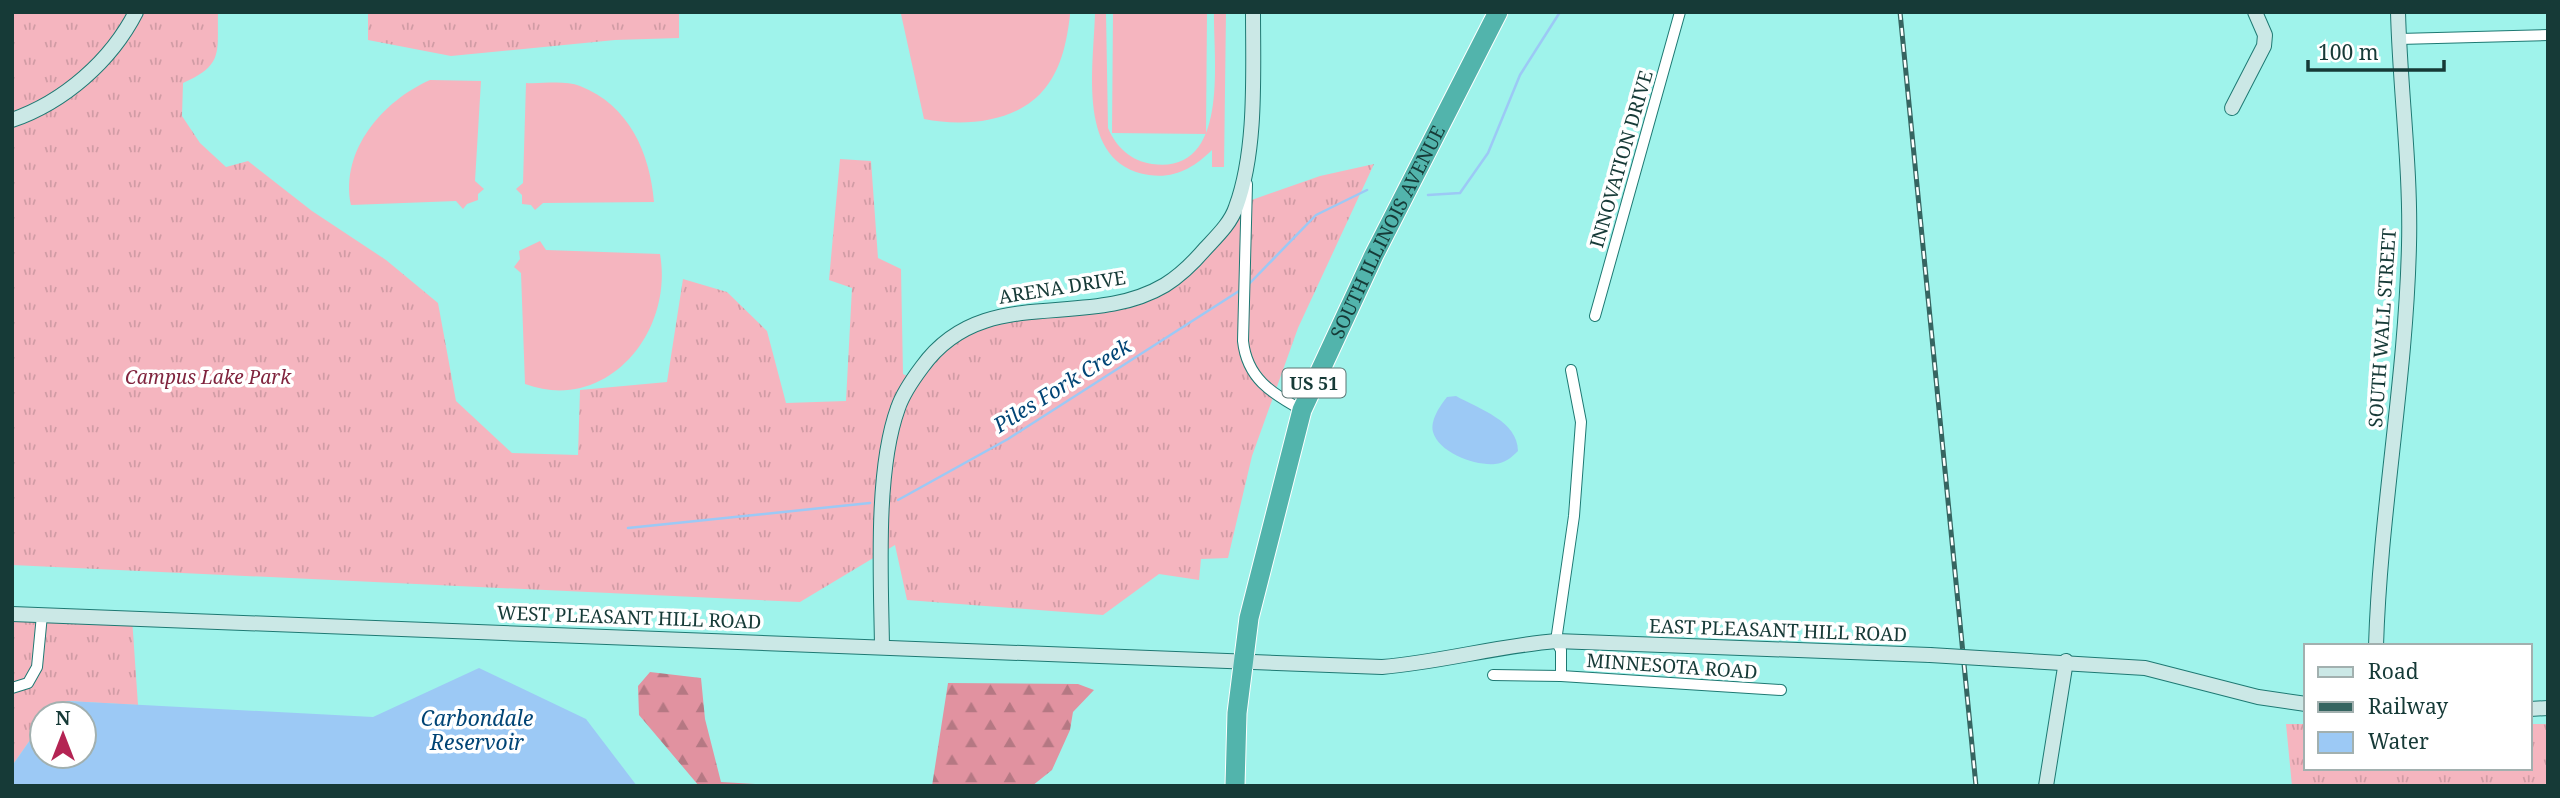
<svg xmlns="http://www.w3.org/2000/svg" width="2560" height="798" font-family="'Noto Serif',serif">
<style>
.grass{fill:url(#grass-tufts)}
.forest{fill:url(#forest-firs)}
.garden{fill:#f5b5bf}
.water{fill:#9cc9f5}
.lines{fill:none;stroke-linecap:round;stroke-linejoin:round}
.stream{stroke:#9cc9f5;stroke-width:2.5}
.street-casing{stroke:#1e7973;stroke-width:12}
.secondary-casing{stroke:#1e7973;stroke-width:16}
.highway-casing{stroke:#fff;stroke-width:21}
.street{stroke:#fff;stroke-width:10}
.secondary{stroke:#cbe8e6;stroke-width:14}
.highway{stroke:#52b4ac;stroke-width:19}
.rail-casing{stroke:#366561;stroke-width:5}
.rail{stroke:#fff;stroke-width:2.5;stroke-dasharray:8;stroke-linecap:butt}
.secondary-bridge-casing{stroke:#1e7973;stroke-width:16;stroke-linecap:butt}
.secondary-bridge{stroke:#cbe8e6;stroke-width:14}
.labels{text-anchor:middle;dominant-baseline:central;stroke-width:7;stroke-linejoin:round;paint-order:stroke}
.shield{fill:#fff;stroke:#5c7573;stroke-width:2}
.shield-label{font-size:18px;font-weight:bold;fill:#163a37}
.street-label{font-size:19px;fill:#163a37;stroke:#fff}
.park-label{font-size:19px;font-style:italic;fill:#80243e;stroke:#fff}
.water-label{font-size:21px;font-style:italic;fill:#004475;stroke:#fff}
</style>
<defs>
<pattern id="grass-tufts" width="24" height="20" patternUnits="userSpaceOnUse" patternTransform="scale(1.75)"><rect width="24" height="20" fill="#f5b5bf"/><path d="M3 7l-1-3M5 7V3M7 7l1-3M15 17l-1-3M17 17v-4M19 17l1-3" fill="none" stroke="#d19ca5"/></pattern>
<pattern id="forest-firs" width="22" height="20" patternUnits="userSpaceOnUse" patternTransform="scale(1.75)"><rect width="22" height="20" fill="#e192a0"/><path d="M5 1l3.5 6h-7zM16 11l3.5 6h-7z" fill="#b57883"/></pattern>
</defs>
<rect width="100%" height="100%" fill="#9ff3eb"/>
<!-- grass -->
<g class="grass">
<path d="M12,12H218C217,53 224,65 183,83L182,116L200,143L226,167L248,161L312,211L386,260L438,303L456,401L512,453L578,455L580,390L667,382L683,279L727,292L767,331L786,403L846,401L852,288L829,280L840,159L871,161L878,258L901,269L903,374L913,379L962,329L1079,308L1164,286L1246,202L1320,176L1374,164L1298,328L1252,456L1228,558L1201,559L1199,580L1159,574L1103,615L907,600L895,545L800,602L12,565Z"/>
<path d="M368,12H679V38L615,40L451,56L368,40Z"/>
<path d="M12,614L132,618L138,705L67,701L51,714H42V723L12,766Z"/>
<path d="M2286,724H2306V768H2530V724H2548V786H2292Z"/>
</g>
<!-- forest -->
<g class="forest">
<path d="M650,672L701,678L705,719L721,782L789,786H699L639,715L638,686Z"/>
<path d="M948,683L1078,684L1094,690L1073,712L1070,730L1052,770L1032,786H932Z"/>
</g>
<!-- garden -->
<g class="garden">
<path d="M883,12H1070V15C1067,40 1062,67 1046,87C1019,123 964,127 924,119L901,14Z"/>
<path d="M1095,12H1106L1108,128C1116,147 1131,161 1152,164C1231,175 1213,59 1214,12H1226L1224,167H1212V150C1195,167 1175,179 1149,175C1075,164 1094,66 1095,12Z"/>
<path d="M1113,12H1207L1206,134L1112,133Z"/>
<path d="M430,80L481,81L475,181L484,189L478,194V200L467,204L463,209L456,201L351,205C340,150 383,101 430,80Z"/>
<path d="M526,83C542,84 565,80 580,86C629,105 650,153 654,202L543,203L535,210L531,205L522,204V195L516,189L523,183Z"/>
<path d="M540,241L546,250L660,254C674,333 606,414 525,384L521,273L514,267L520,259L519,251Z"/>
</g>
<!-- water -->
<g class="water">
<path d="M1456,396C1479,409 1518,421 1518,451C1511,458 1505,463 1495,464C1476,466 1439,453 1433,432C1430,420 1440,406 1447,397Z"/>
<path d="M479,668L586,719L637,786H12V766L42,723V756H84V714H51L67,701L373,717Z"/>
</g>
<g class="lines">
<!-- stream -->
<g class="stream">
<path d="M1428,195L1460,193L1488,153L1520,75L1560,12"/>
<path d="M1249,284L1316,215L1367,190"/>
<path d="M898,500L1008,439L1239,291"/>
<path d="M628,528L870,503"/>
</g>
<defs>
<g id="street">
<path d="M2399,39L2548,35"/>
<path d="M1247,184L1243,341C1247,378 1271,393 1302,410"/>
<path d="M1595,316L1680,12"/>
<path d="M1493,675L1561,676L1781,690"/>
<path d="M1561,676V650L1556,641L1574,516L1581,422L1571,370"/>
<path d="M12,688L28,683L37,667L42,615"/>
</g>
<g id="secondary">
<path d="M2232,108L2264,46L2265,35L2255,12"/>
<path d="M12,120C64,102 111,61 136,12"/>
<path d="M12,614L1382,667C1441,662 1497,646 1556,641L1930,655"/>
<path d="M882,646C881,578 875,471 898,408C903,393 913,379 922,367C984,281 1086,332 1165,285C1181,275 1193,263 1205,249C1216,237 1231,223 1236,207C1257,150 1253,73 1253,12"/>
<path d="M2376,646C2380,512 2406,379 2409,245C2411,168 2400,90 2398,12"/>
<path d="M1996,659L2145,668L2258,697L2306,704"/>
<path d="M2530,709L2548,708"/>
<path d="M2046,786L2066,661"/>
</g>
<g id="highway">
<path id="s1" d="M1235,786L1237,713L1249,618L1302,410L1374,255L1498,12"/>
</g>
</defs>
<!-- street casing -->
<use href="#street" class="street-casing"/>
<!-- secondary casing -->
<use href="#secondary" class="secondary-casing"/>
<!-- highway casing -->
<use href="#highway" class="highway-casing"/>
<!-- street -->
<use href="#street" class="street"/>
<!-- secondary -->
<use href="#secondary" class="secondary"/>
<!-- highway -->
<use href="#highway" class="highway"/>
<defs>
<path id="rail" d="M1900,12L1976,786"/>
</defs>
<!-- rail casing -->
<use href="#rail" class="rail-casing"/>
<!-- rail -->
<use href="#rail" class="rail"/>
<defs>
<path id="secondary-bridge" d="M1930,655L1996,659"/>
</defs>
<!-- secondary-bridge casing -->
<use href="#secondary-bridge" class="secondary-bridge-casing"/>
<!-- secondary-bridge -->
<use href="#secondary-bridge" class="secondary-bridge"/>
</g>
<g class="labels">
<!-- shield labels -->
<rect class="shield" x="1282.5" y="368.5" width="63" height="29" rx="5"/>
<g class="shield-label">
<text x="1314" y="383">US 51</text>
</g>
<!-- street labels -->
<g class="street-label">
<text transform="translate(1621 159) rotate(-74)">INNOVATION DRIVE</text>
<text stroke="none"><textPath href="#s1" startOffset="581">SOUTH ILLINOIS AVENUE</textPath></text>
<text transform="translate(1062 287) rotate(-9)">ARENA DRIVE</text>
<text transform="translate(2382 328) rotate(-86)">SOUTH WALL STREET</text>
<text transform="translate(629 617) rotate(2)">WEST PLEASANT HILL ROAD</text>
<text transform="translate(1778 630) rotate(2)">EAST PLEASANT HILL ROAD</text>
<text transform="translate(1672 666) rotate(4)">MINNESOTA ROAD</text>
</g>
<!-- park labels -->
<g class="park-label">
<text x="208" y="377">Campus Lake Park</text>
</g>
<!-- water labels -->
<g class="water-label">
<text transform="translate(1062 385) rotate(-32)">Piles Fork Creek</text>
<text x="477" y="718">Carbondale<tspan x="477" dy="24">Reservoir</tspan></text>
</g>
</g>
<!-- border -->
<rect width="2560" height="798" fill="none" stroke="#163a37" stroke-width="28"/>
<!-- legend -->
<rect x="2304" y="644" width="228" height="126" fill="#ffffff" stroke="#a2b0af" stroke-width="2"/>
<rect x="2318" y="667" width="35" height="10" fill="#cbe8e6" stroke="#a2b0af" stroke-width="2"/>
<text x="2368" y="679" font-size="21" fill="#163a37">Road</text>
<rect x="2318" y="702" width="35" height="10" fill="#366561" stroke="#a2b0af" stroke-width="2"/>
<text x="2368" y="714" font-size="21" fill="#163a37">Railway</text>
<rect x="2318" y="732" width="35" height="21" fill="#9cc9f5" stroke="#a2b0af" stroke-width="2"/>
<text x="2368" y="749" font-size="21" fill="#163a37">Water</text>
<!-- north arrow -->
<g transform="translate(63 735)"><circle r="33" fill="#ffffff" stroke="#a2b0af" stroke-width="2"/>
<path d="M0-5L12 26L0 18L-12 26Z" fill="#b42453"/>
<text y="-10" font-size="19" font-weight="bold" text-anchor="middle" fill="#163a37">N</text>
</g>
<!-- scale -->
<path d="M2308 60v10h136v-10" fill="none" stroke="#163a37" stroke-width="3.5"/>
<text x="2318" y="60" font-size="21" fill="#163a37" stroke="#ffffff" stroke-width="5" paint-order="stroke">100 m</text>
</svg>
